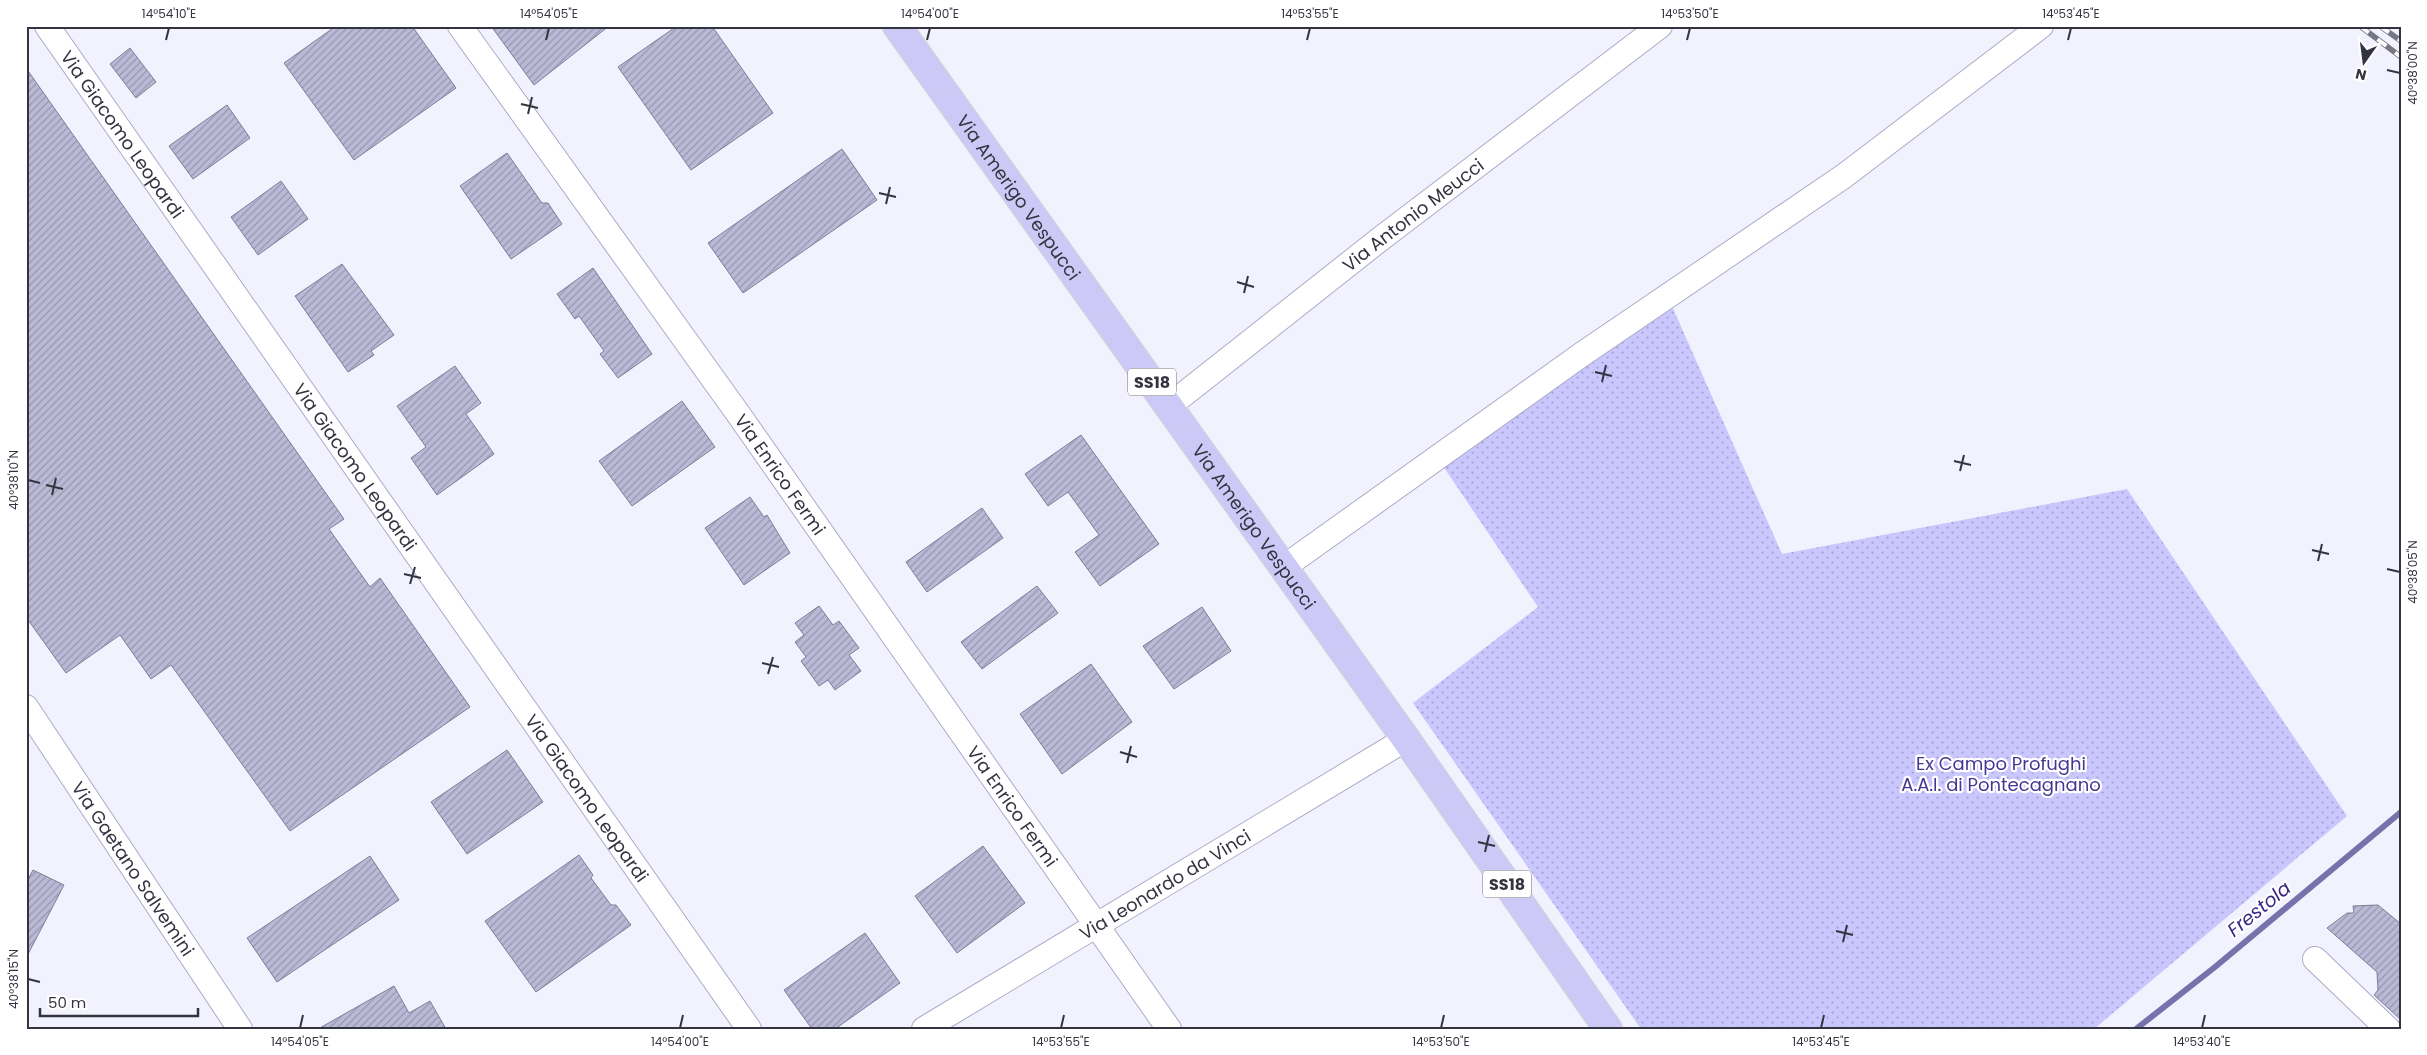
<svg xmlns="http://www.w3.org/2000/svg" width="2427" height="1055" font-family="Poppins,sans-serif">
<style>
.grass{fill:url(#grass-dots)}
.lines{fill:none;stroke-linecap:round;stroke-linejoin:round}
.stream{stroke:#7772ac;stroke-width:6}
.building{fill:url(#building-hatch);stroke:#7e7d98}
.street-casing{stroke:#acabc8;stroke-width:26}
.primary-casing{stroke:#d2d2d5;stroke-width:30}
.street{stroke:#fff;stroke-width:24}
.primary{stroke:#cdc9f7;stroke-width:28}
.rail-casing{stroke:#777683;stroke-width:5.5}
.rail{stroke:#fff;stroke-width:4;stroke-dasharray:11;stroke-linecap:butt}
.ticks{fill:none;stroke:#343440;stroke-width:2}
.labels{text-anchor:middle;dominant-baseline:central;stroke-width:4.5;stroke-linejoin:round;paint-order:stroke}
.shield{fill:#fff;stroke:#717179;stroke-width:1}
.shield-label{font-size:16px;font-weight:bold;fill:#343440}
.street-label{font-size:18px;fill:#343440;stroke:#fff}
.park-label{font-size:18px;fill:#473691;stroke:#fff}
.water-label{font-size:19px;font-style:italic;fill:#3c2883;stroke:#fff}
.neatline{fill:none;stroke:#343440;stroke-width:2}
.ticks-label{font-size:12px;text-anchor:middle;fill:#343440}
</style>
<defs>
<pattern id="grass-dots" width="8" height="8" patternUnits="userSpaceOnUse" patternTransform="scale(1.25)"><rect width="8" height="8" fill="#c9c7fd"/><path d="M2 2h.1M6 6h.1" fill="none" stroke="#a4a2ce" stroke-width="1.8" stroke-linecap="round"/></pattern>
<pattern id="building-hatch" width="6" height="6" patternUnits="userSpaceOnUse" patternTransform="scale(1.25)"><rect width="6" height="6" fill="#bab9d6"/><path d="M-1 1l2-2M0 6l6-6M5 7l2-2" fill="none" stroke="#9897af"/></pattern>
</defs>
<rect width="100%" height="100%" fill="#f2f1fe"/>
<!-- grass -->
<path class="grass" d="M1671,304L1782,554L2127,489L2347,816L2094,1029H1641L1413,703L1538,607L1443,466Z"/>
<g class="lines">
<!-- stream -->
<path class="stream" d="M2136,1029L2215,967L2401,812"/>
</g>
<!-- building -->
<g class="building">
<path d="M336,26H412L456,88L354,160L284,63Z"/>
<path d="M491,26H609L534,85Z"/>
<path d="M677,26H712L773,113L691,170L618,67Z"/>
<path d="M130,48L156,82L136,98L110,64Z"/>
<path d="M26,68L344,519L329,529L370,587L380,578L470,707L290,831L171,665L151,679L120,635L66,673L26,617Z"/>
<path d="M227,105L250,138L193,179L169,146Z"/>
<path d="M842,149L877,200L743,293L708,243Z"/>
<path d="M507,153L542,203H548L562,224L511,259L460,186Z"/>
<path d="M281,181L308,219L258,255L231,217Z"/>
<path d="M342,264L394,335L371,351L374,355L348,372L295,296Z"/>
<path d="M593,268L652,354L618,378L600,354L604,351L579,316L575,319L557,294Z"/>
<path d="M455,366L481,403L466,414L494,454L437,495L411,458L426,447L397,406Z"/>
<path d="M682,401L715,447L632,506L599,461Z"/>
<path d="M1081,435L1159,544L1100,586L1075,552L1099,535L1068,492L1048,506L1025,474Z"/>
<path d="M750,497L764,517L767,515L790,553L744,585L705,528Z"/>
<path d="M982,508L1003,538L927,592L906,562Z"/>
<path d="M1037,586L1058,613L982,669L961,642Z"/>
<path d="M819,606L833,625L839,621L859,648L849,655L861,671L835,690L828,680L819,686L801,661L806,657L795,642L804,635L795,623Z"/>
<path d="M1202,607L1231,651L1174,689L1143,646Z"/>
<path d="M1091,664L1132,722L1062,774L1020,714Z"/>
<path d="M507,750L543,802L467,854L431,802Z"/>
<path d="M983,846L1025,903L957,953L915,896Z"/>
<path d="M579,855L593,875L591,878L611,905H616L631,925L536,992L485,921Z"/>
<path d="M370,856L399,900L277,982L247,938Z"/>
<path d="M33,870L64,885L26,958V883Z"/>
<path d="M2378,905L2401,924V1020L2374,995L2378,990L2377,972L2327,928L2347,913H2354L2353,906Z"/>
<path d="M865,933L900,983L835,1029H812L784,990Z"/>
<path d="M394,986L409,1013L430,1001L446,1029H318Z"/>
</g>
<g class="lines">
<defs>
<g id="street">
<path id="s1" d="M47,26L749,1029"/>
<path id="s2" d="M460,26L739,415L1169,1029"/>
<path id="s3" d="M1169,406L1379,240L1660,26"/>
<path d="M1284,567L1581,355L1844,176L2041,26"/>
<path id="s4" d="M26,707L240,1029"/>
<path d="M2315,959L2388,1029"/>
<path id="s5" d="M924,1029L1406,739"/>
</g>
<g id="primary">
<path id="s6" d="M897,26L1406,739L1608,1029"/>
</g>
</defs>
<!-- street casing -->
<use href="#street" class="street-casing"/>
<!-- primary casing -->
<use href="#primary" class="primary-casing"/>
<!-- street -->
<use href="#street" class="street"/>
<!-- primary -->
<use href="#primary" class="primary"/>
<defs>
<g id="rail">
<path d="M2360,26L2401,57"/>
<path d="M2380,26L2401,41"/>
</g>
</defs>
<!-- rail casing -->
<use href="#rail" class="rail-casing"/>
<!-- rail -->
<use href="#rail" class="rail"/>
</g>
<!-- ticks -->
<path class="ticks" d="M166,40L169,28M546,40L549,28M927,40L930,28M1307,40L1310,28M1687,40L1690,28M2068,40L2071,28M2387,70L2400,73M521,104L538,108M528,114L532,97M879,193L896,197M886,204L890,187M1237,282L1254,287M1244,293L1248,276M1595,372L1612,376M1602,382L1606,365M1954,461L1971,465M1960,471L1964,455M28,480L40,483M46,485L63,489M52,495L56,478M2312,550L2329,554M2318,561L2322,544M2387,569L2400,572M404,574L421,578M410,584L415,567M762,663L779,667M768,674L773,657M1120,752L1137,757M1127,763L1131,746M1478,842L1495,846M1485,852L1489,835M1836,931L1853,935M1843,942L1847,925M28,979L40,982M300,1028L303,1015M680,1028L683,1015M1061,1028L1064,1015M1441,1028L1444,1015M1821,1028L1824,1015M2202,1028L2205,1015"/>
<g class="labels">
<!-- shield labels -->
<g class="shield">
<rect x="1128" y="368.5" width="48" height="27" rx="4"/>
<rect x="1483" y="870.5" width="48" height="27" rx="4"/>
</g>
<g class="shield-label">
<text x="1152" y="382">SS18</text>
<text x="1507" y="884">SS18</text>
</g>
<!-- street labels -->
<g class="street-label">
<text stroke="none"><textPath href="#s1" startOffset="132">Via Giacomo Leopardi</textPath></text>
<text stroke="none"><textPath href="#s6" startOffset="210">Via Amerigo Vespucci</textPath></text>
<text stroke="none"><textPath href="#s3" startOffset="310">Via Antonio Meucci</textPath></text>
<text stroke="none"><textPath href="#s1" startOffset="538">Via Giacomo Leopardi</textPath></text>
<text stroke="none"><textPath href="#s2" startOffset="551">Via Enrico Fermi</textPath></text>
<text stroke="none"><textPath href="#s6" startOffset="615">Via Amerigo Vespucci</textPath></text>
<text stroke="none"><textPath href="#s1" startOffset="942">Via Giacomo Leopardi</textPath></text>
<text stroke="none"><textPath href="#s2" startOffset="956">Via Enrico Fermi</textPath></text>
<text stroke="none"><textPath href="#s4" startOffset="194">Via Gaetano Salvemini</textPath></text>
<text stroke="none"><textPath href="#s5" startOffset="281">Via Leonardo da Vinci</textPath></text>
</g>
<!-- park labels -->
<g class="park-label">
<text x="2001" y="763">Ex Campo Profughi<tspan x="2001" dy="21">A.A.I. di Pontecagnano</tspan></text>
</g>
<!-- water labels -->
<g class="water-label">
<text transform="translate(2259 909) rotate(-39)">Frestola</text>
</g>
</g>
<!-- border -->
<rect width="2427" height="1055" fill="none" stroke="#ffffff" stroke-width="55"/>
<!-- north arrow -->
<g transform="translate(2364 62) rotate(194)" stroke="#ffffff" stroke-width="4" paint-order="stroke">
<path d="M0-4L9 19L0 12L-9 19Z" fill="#343440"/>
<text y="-8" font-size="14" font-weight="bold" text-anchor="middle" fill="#343440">N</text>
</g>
<!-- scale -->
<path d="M40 1008v8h158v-8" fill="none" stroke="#343440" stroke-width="2.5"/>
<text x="48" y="1008" font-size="15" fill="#343440" stroke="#ffffff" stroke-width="4" paint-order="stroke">50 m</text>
<rect x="28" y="28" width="2372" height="1000" class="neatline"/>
<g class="ticks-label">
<text x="169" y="18">14°54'10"E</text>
<text x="549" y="18">14°54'05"E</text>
<text x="930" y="18">14°54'00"E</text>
<text x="1310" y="18">14°53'55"E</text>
<text x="1690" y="18">14°53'50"E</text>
<text x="2071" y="18">14°53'45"E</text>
<text transform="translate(2413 73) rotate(-90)" y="4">40°38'00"N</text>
<text transform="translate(14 480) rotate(-90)" y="4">40°38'10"N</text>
<text transform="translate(2413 572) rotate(-90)" y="4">40°38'05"N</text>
<text transform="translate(14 979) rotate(-90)" y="4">40°38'15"N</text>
<text x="300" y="1046">14°54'05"E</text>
<text x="680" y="1046">14°54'00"E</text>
<text x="1061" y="1046">14°53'55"E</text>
<text x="1441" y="1046">14°53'50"E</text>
<text x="1821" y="1046">14°53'45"E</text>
<text x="2202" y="1046">14°53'40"E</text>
</g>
</svg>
